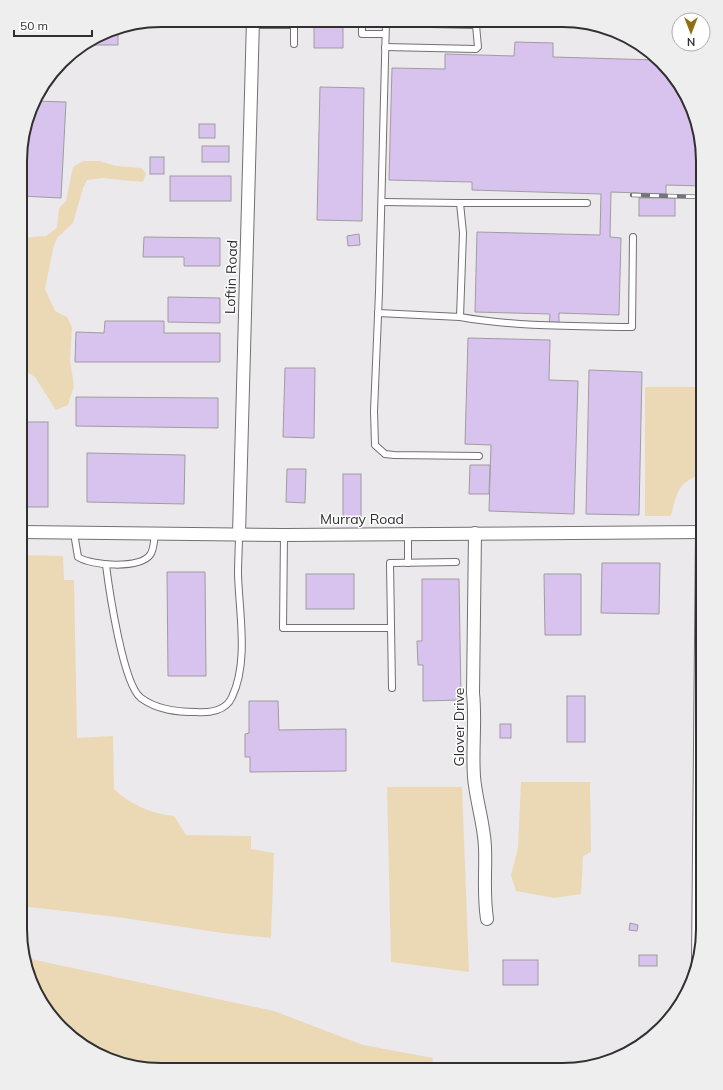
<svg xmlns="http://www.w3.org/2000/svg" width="723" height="1090" font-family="Mulish,sans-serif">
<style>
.green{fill:#ebd9b5}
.building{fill:#d8c2ee;stroke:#9f9da0}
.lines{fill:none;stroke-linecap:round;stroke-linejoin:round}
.service-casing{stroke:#727073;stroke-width:8}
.minor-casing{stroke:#727073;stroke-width:14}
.service{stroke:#fff;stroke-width:6}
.minor{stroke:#fff;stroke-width:12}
.rail-casing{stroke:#757476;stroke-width:4.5}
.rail{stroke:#fff;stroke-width:3;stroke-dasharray:9;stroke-linecap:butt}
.labels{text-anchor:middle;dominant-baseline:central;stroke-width:3;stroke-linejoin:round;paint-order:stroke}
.street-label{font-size:14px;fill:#303031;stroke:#fff}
.rim{fill:none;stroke:#303031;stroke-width:2}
</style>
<rect width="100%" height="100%" fill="#ebe9ec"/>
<!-- green -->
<g class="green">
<path d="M83,161H99L116,166L141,168L146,173L143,182L102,178L87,180L83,188L73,223L57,238L53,249L45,289L55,311L67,317L72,327L70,360L74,386L68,405L56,410L35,377L21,368V238L46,236L57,228L59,208L66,201L73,167Z"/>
<path d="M645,387H703V474C677,482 677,493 671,516H645Z"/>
<path d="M21,555L63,556L64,580H74L77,738L113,736L114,789C129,804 152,814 174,816L186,835L251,836V849L274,853L271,938L222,933L117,917L20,906Z"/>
<path d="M521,782H590L591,852L583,856L581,894L554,898L516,891L511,875L518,848Z"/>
<path d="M387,787H462L469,972L391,962Z"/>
<path d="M26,958L274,1011L363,1045L433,1058L432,1070L143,1069L75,1041L31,983Z"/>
</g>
<!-- building -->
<g class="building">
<path d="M314,20L343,21V48H314Z"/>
<path d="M118,27V45H87V44Z"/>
<path d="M515,42L553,43V57L656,60L692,107L703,161V186L666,185V194L611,192L610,237L621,238L619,315L559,313V325H549L550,314L475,312L477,232L600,235L601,194L472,190V182L389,180L392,68L445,69V54L514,56Z"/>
<path d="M320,87L364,88L362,221L317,220Z"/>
<path d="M35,101L66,102L61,198L21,196V142Z"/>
<rect x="199" y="124" width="16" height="14"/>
<rect x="202" y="146" width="27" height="16"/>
<rect x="150" y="157" width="14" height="17"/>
<rect x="170" y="176" width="61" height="25"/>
<rect x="639" y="198" width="36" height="18"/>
<path d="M359,234L360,245L348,246L347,236Z"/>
<path d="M144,237L220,238V266H184V257H143Z"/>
<path d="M168,297L220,298V323L168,322Z"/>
<path d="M105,321H164V333H220V362H75L76,332L104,333Z"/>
<path d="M468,338L550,340L549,380L578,381L574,514L489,511L491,445L465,444Z"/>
<path d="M285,368H315L314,438L283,437Z"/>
<path d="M589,370L642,372L639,515L586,514Z"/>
<path d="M76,397L218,398V428L76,426Z"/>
<rect x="21" y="422" width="27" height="85"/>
<path d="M87,453L185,455L184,504L87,502Z"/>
<path d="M470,465H490L489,494H469Z"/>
<path d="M287,469H306L305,503L286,502Z"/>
<rect x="343" y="474" width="18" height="44"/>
<path d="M602,563H660L659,614L601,613Z"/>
<path d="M167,572H205L206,676H168Z"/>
<rect x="306" y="574" width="48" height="35"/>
<path d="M544,574H581V635H545Z"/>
<path d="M422,579H459L461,700L423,701V665H418L417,641H422Z"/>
<rect x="567" y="696" width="18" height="46"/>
<path d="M249,701H278L279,730L346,729V771L250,772V757H245V734L249,733Z"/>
<rect x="500" y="724" width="11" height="14"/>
<path d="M630,923L638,925L637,931L629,930Z"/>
<rect x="639" y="955" width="18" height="11"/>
<rect x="503" y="960" width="35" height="25"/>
</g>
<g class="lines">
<defs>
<g id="service">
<path d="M294,20V44"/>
<path d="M362,21V34H385"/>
<path d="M386,21L379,292L374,411L375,445L385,454L394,455L479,456"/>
<path d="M253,25H294"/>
<path d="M385,47L476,49L478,47L476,25L386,23"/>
<path d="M460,203H587"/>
<path d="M378,313L460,317L463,233L460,203L382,202"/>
<path d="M460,317C517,327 575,326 632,327L633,237"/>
<path d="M74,533L78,557C92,566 139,569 150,555C154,550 154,540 155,534"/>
<path d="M408,534V563"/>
<path d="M284,535L283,628H391"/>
<path d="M106,565C109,589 123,685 141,698C157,710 177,712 196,712C209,713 226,711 232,697C249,662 239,612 238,574C238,561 239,547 239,534"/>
<path d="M392,688L390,563L456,562"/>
</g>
<g id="minor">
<path d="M21,532L284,535L703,532"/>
<path d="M475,533L473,693C476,721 472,749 474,777C476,801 484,823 485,847C486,873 483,892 487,919"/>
<path d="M239,534L253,20"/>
<path d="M698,961L702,532"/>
</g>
</defs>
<!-- service casing -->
<use href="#service" class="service-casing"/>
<!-- minor casing -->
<use href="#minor" class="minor-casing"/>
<!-- service -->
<use href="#service" class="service"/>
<!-- minor -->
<use href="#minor" class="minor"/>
<defs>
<path id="rail" d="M632,195L703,197"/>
</defs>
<!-- rail casing -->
<use href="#rail" class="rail-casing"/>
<!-- rail -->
<use href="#rail" class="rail"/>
</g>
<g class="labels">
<!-- street labels -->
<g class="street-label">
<text transform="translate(231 277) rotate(-88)">Loftin Road</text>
<text x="362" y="519">Murray Road</text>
<text transform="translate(459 727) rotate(-90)">Glover Drive</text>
</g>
</g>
<!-- crop -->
<path d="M0 0H723V1090H0ZM161 27H562A134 134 0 0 1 696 161V929A134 134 0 0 1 562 1063H161A134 134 0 0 1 27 929V161A134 134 0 0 1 161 27Z" fill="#eeeeef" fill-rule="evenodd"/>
<path class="rim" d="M161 27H562A134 134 0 0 1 696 161V929A134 134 0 0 1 562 1063H161A134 134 0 0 1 27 929V161A134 134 0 0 1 161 27Z"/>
<!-- north arrow -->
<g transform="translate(691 32) rotate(180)"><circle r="19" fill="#ffffff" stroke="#acacad"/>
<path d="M0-3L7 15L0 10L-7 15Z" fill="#916e14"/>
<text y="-6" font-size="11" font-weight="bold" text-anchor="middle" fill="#303031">N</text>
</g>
<!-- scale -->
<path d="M14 30v6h78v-6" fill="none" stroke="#303031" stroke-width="2"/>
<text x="20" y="30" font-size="12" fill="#303031" stroke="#ffffff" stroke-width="3" paint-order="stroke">50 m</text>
</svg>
